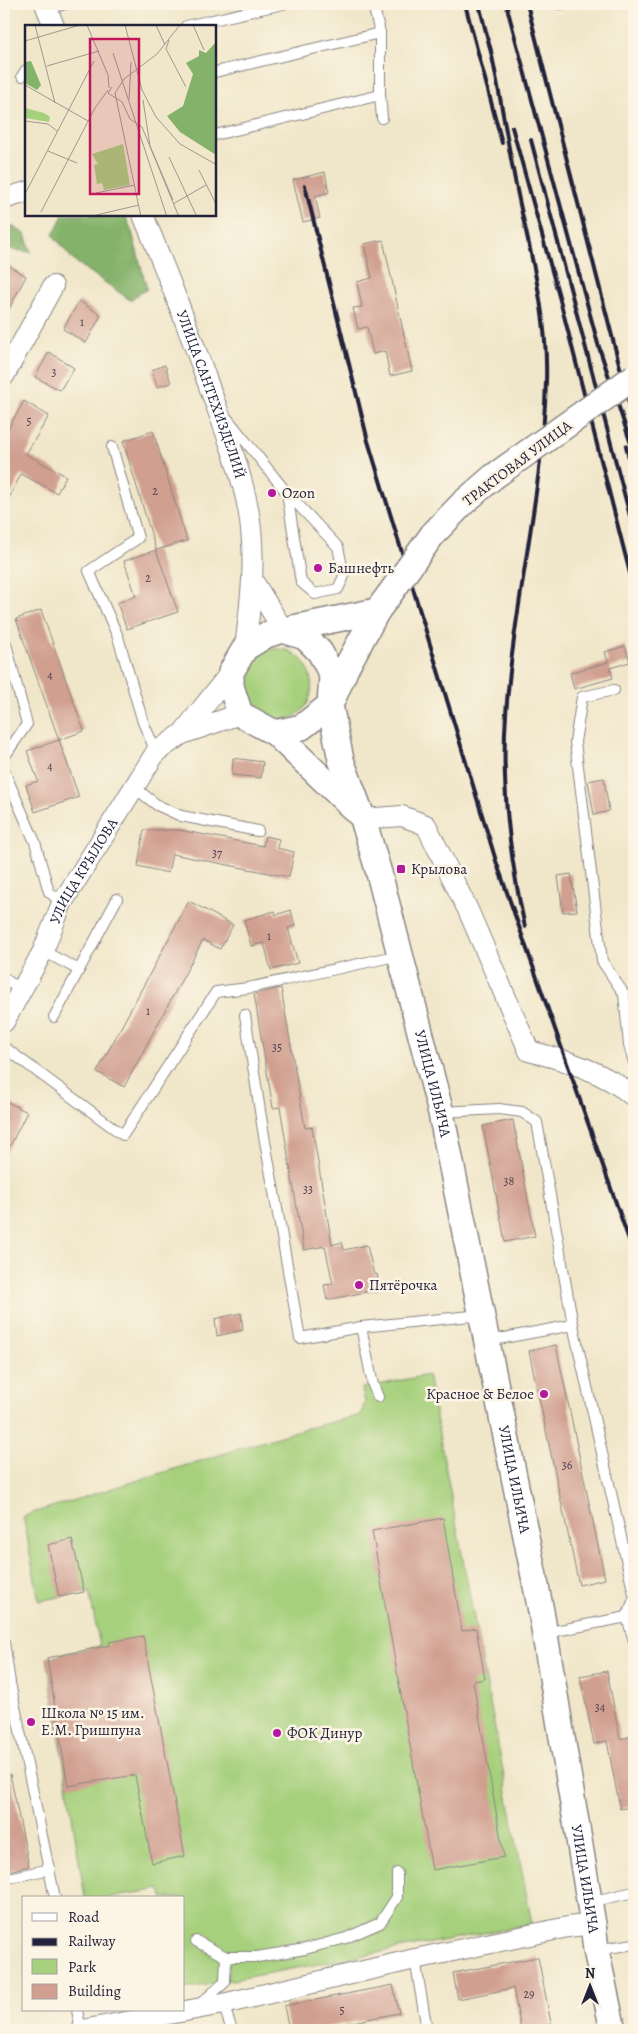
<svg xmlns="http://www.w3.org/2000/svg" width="638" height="2034" font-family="Alegreya,serif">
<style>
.green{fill:#a6d07b;stroke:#64795b}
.forest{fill:#84b26b;stroke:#536a53}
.building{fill:#d09f90}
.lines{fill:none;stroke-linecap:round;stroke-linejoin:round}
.service-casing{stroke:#898482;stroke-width:12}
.minor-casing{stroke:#898482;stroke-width:22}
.tertiary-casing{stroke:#898482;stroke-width:28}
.service{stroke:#fff;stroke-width:10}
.minor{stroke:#fff;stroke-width:20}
.tertiary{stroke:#fff;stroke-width:25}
.rail{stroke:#22223b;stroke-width:4}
.tertiary-bridge-casing{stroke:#898482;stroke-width:28;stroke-linecap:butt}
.tertiary-bridge{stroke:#fff;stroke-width:25}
.poi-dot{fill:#b5179e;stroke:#fcf5e5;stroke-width:2}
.labels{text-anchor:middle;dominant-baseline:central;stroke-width:5;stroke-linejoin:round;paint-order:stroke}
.number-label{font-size:12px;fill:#4e4150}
.street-label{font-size:15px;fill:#22223b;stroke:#fcf5e5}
.poi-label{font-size:15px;fill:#22223b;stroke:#fcf5e5;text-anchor:start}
.inset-road{fill:none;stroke:#9e9890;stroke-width:1}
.view{fill:#c2185b;fill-opacity:0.15;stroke:#c2185b;stroke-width:2.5}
.inset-edge{fill:none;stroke:#22223b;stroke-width:2.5}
</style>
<rect width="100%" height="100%" fill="#fcf5e5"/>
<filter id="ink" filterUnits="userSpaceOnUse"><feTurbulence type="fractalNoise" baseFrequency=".02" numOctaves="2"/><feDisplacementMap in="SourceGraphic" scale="10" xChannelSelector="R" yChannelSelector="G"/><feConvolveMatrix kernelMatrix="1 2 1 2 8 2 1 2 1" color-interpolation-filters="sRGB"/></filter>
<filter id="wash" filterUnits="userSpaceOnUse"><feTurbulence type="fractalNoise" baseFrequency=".0096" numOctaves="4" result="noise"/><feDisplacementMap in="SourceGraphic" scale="20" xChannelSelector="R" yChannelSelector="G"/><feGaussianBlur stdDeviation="1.12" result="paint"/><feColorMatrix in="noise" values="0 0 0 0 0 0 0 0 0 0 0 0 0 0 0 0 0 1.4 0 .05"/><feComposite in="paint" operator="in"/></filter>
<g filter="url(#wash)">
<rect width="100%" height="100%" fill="#f0e6c9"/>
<!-- green -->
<g class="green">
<path d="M267,649C275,649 283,648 291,652C315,663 320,702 295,716C288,719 279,720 272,721L244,703L242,670L257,654Z"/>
<path d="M428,1375L532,1924L184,1989V1898H163L161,1889L104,1898H85L47,1658L100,1646L89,1591L39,1601L23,1516L303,1429L361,1415L365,1402L362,1388Z"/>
</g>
<!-- forest -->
<g class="forest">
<path d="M63,215H125L132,232L147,289L130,300L73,260L53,235Z"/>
<path d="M4,226H12L25,234L31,252L13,250L4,245Z"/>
</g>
<g id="blocks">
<!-- building -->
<g class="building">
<path d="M325,172L329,192L315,196L320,218L303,222L293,180Z"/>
<path d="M383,240L412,371L390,376L385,351L373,354L367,327L358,329L353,308L362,307L357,282L372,278L364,244Z"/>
<path d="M4,263L26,276L4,319Z"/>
<path d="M79,301L101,315L86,343L63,329Z"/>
<path d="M49,352L74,368L60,390L35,377Z"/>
<path d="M165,365L171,383L157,387L152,370Z"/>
<path d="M24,401L49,416L26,454L66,476L57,493L21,474L4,508V436Z"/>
<path d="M153,431L187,541L156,550L123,441Z"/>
<path d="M156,550L178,612L127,629L117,603L136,596L124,561Z"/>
<path d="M41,610L84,731L59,740L16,619Z"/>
<path d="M625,646L630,662L610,668L613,678L574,689L570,673L608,662L605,652Z"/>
<path d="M59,740L79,797L35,812L26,785L38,781L27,751Z"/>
<path d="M233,758L263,762L261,778L232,775Z"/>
<path d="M604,778L609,811L594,815L588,781Z"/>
<path d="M144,830H179L263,846L265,836L279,839L277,848L294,852L289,877L172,854L168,873L138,866Z"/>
<path d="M571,874L577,911L563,912L558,876Z"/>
<path d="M189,901L233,925L220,949L203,940L124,1087L97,1072Z"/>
<path d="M291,910L295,926L288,928L298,963L271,970L264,943L251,946L244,920L275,911L276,915Z"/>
<path d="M281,988L305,1128L312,1127L332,1245L342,1242L344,1250L367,1245L374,1275L377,1274L380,1289L327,1300L324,1285L333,1284L325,1246L304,1250L280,1107L273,1108L254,994Z"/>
<path d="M4,1100L27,1112L4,1158Z"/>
<path d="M513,1120L535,1236L505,1242L483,1126Z"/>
<path d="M241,1313L243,1330L217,1336L215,1319Z"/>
<path d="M556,1345L605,1579L579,1585L529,1351Z"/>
<path d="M443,1518L462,1631L476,1628L485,1679L473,1681L504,1857L432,1870L372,1531Z"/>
<path d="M72,1539L84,1592L59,1597L48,1545Z"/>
<path d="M143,1636L185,1856L152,1863L135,1775L68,1786L47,1658L110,1645L109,1642Z"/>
<path d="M607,1671L620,1739L634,1736V1806L620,1809L607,1741L594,1744L580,1676Z"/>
<path d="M10,1774L29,1866L4,1872V1775Z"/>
<path d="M538,1957L552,2028L538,2030H521L513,1988L458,1999L453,1973Z"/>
<path d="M393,1985L399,2013L312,2030H289L284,2006Z"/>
</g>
</g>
</g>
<g filter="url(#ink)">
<use href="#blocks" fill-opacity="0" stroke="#898482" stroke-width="1"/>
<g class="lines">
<defs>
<g id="service">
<path d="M373,4L380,33V95L382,118"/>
<path d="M559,4H562"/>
<path d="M47,9L65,4"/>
<path d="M186,26L283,4"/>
<path d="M215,72L380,33"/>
<path d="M22,76L26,70"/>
<path d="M215,135L380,95"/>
<path d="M227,418L287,493L338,547L344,576L338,589L315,594L301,582L287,493"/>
<path d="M112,447L138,538L89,571L118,637L143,722L156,752"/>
<path d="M614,690L582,697L575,742L602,961L624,994L629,1045L634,1063"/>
<path d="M4,757L27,724L6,644"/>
<path d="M4,771L35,842L49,892L62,903"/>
<path d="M135,788L157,805L181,816L258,831"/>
<path d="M43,951L79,970L117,899"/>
<path d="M4,978L20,990"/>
<path d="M245,1015L263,1130L300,1338L361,1327L481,1315"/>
<path d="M54,1017L79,970"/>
<path d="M4,1047L123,1135L216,992L248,988L400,955"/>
<path d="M442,1112L499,1109L522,1112L537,1122L573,1325L634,1594"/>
<path d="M361,1327L373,1385L378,1397"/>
<path d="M488,1341L573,1325"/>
<path d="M634,1599L627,1617L634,1641"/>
<path d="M545,1633L627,1617"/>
<path d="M4,1642L10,1683L55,1898"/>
<path d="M4,1879L50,1869"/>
<path d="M589,1902L634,1892"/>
<path d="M196,1941L226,1957L225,1982L200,2004"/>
<path d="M596,1950L634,1944"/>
<path d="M226,1957H257L305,1949L346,1938L380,1923L397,1897V1873"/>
<path d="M415,1959L427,2030"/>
<path d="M223,2004L232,2030"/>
<path d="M77,2010L81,2030"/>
</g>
<g id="minor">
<path d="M45,4L54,26"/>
<path d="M4,199L26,192"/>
<path id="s1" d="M143,215C167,273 189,330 210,389C224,428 240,467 248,508C257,557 251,599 245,648"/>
<path d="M4,376L53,286"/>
<path d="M253,581L283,630"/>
<path d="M182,734L231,672"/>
<path d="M363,819L402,816L426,825L468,910L529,1051C566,1060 605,1072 634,1097"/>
<path id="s2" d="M4,1022L43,951L62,903L156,752L182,734L240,714"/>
<path d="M82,2030L223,2004L415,1959L568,1927L593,1924"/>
</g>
<g id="tertiary">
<path d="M433,534L463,503L493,477"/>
<path id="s3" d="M389,595L377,611L347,666L330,705L341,760L363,819L379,873L441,1113L541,1611L593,1924L596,1950L613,2030"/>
<path d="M275,733L302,727L330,705L332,675L320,652L305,637L283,630"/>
<path d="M358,813L275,733L240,714L231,686V672L245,648L266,635L283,630L377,611"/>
</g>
</defs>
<!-- service casing -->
<use href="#service" class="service-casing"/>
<!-- minor casing -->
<use href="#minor" class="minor-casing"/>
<!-- tertiary casing -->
<use href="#tertiary" class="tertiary-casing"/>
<!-- service -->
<use href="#service" class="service"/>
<!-- minor -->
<use href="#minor" class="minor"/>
<!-- tertiary -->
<use href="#tertiary" class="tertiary"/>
<!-- rail -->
<g class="rail">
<path d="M465,4L502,143"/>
<path d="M479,4L491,52"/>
<path d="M506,4L598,344L634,453"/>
<path d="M527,4L634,422"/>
<path d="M490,47C502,101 509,156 521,209C534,267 548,322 546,381C543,493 514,602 506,714C501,784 510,859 525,927"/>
<path d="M512,127L560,300L634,589"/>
<path d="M531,140L634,531"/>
<path d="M305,186L368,441L497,864L634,1254"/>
<path d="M626,446L634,477"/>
</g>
<defs>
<g id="tertiary-bridge">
<path d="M493,477L634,377"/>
<path d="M389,595L433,534"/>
</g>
</defs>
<!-- tertiary-bridge casing -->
<use href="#tertiary-bridge" class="tertiary-bridge-casing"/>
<!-- tertiary-bridge -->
<use href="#tertiary-bridge" class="tertiary-bridge"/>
</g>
</g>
<!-- markers -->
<g class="poi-dot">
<circle cx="272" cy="493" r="5"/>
<circle cx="318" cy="568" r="5"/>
<rect x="396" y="864" width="10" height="10" rx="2.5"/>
<circle cx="359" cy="1285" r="5"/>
<circle cx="544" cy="1394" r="5"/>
<circle cx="31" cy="1722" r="5"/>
<circle cx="277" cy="1733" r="5"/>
</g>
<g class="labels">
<!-- number labels -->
<g class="number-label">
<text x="82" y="322">1</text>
<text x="54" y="372">3</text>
<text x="29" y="421">5</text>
<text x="155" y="491">2</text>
<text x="148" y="578">2</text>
<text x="50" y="675">4</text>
<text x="50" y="766">4</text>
<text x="217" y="853">37</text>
<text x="269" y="936">1</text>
<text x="148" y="1011">1</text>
<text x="277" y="1047">35</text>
<text x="509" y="1181">38</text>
<text x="308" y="1189">33</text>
<text x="567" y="1465">36</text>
<text x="600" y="1707">34</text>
<text x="529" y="1994">29</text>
<text x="342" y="2010">5</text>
</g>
<!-- street labels -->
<g class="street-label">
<text stroke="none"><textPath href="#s1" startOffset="192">УЛИЦА САНТЕХИЗДЕЛИЙ</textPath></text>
<text transform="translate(517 463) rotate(-37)">ТРАКТОВАЯ УЛИЦА</text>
<text stroke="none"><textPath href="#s2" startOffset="171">УЛИЦА КРЫЛОВА</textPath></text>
<text stroke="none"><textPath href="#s3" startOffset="518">УЛИЦА ИЛЬИЧА</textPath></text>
<text stroke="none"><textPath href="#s3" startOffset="922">УЛИЦА ИЛЬИЧА</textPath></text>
<text stroke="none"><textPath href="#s3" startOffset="1328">УЛИЦА ИЛЬИЧА</textPath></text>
</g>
<!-- poi labels -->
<g class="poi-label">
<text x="282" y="493">Ozon</text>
<text x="328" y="568">Башнефть</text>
<text x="411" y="869">Крылова</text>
<text x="369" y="1285">Пятёрочка</text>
<text x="534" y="1394" text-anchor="end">Красное &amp; Белое</text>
<text x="41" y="1713">Школа № 15 им.<tspan x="41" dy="17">Е.М. Гришпуна</tspan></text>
<text x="287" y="1733">ФОК Динур</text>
</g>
</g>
<!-- overview -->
<g transform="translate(25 25)">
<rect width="191" height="191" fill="#f0e6c9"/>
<path d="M0,83L19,88L25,92L24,97L0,93ZM98,119L105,160L79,165L77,158L72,159L69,140L73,139L67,129Z" fill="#a6d07b"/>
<path d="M190,18L192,19L191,130L155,107L142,91L158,81L168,49L161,38L174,31V25L181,28ZM6,36L16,60L12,65L0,58V37Z" fill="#84b26b"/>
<path class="inset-road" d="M10,0L30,78M62,0L83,50L84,63M100,0L117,65L131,92L155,119L192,140M131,0L140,20M168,0L179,25M144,15L141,24L161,62M0,16L55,0M88,28L142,192M22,41L74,26M0,60L63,96M87,62L83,68L97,77L105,94L117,102L154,192M104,75L106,37M118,75L125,121L148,175M0,96L23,99L32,106M23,126L52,138M144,132L172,192M174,145L192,181M71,168L110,160M0,169L69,36M148,179L181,160M16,187L70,83L83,65M63,192L114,180M116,192L90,68L99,54L132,29L155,0"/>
<path class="view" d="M65,14H114V169H65Z"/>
<rect width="191" height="191" class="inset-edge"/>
</g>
<!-- margin -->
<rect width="638" height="2034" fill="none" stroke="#fcf5e5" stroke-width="20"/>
<!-- legend -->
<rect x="22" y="1896" width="162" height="115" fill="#fcf5e5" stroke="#a5a1a1"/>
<rect x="32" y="1913" width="25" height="8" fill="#ffffff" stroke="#a5a1a1"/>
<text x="68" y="1922" font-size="15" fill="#22223b">Road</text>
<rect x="32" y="1938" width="25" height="8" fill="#22223b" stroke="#a5a1a1"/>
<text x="68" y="1946" font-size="15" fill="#22223b">Railway</text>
<rect x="32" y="1959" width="25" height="15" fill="#a6d07b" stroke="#a5a1a1"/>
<text x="68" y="1972" font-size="15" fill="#22223b">Park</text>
<rect x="32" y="1984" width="25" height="15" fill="#d09f90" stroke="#a5a1a1"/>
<text x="68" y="1996" font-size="15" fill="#22223b">Building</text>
<!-- north arrow -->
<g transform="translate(590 1986)" stroke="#fcf5e5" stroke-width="4" paint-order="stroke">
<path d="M0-4L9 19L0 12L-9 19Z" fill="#22223b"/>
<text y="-8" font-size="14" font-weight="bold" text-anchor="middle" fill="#22223b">N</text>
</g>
</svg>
